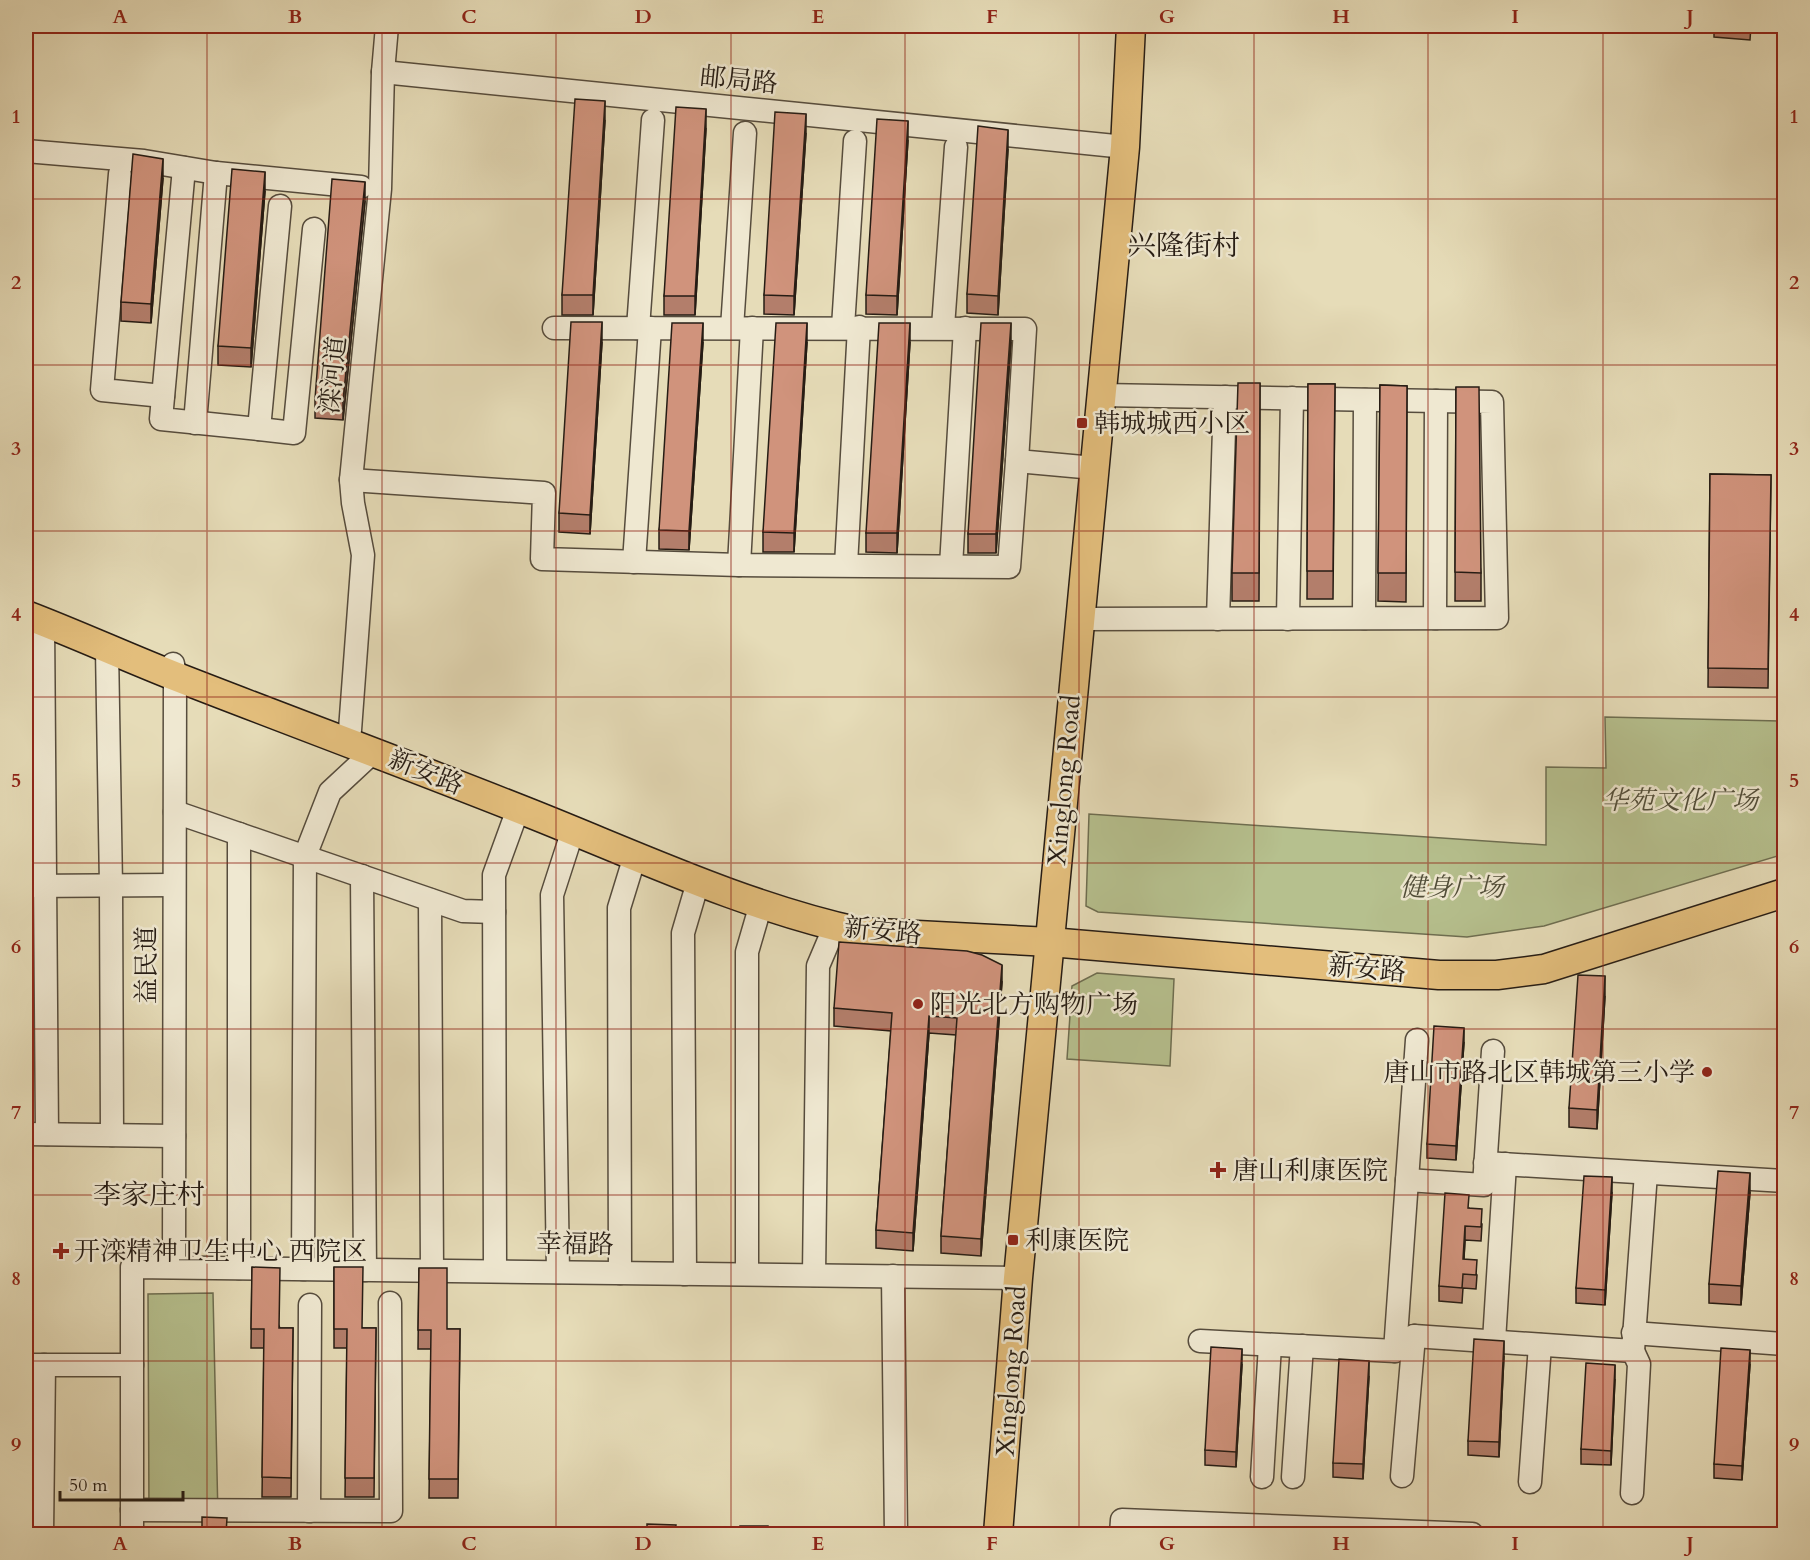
<svg xmlns="http://www.w3.org/2000/svg" width="1810" height="1560" font-family="Cardo,'Noto Serif SC',serif">
<style>
.green{fill:#b6c08e;stroke:#6e6e51;stroke-width:1.5}
.lines{fill:none;stroke-linecap:round;stroke-linejoin:round}
.minor-casing{stroke:#564c3d;stroke-width:25}
.major-casing{stroke:#261c14;stroke-width:31}
.minor{stroke:#efe8d1;stroke-width:22}
.major{stroke:#e3be7c;stroke-width:28}
.wall{fill:#b37e6b;stroke:#261c14;stroke-width:1.5}
.shaded-wall{fill:#926757;stroke:#261c14;stroke-width:1.5}
.building{fill:#d0937c;stroke:#261c14;stroke-width:1.5}
.grid{fill:none;stroke:#8f2418;stroke-width:1.5;stroke-opacity:0.55}
.poi-dot{fill:#8f2418;stroke:#efe8d1;stroke-width:2}
.labels{text-anchor:middle;dominant-baseline:central;stroke-width:5;stroke-linejoin:round;paint-order:stroke}
.street-label{font-size:26px;fill:#261c14;stroke:#efe8d1}
.poi-label{font-size:26px;fill:#261c14;stroke:#efe8d1;text-anchor:start}
.park-label{font-size:26px;font-style:italic;fill:#514d39;stroke:#efe8d1}
.quarter-label{font-size:28px;fill:#261c14;stroke:#efe8d1}
.neatline{fill:none;stroke:#8f2418;stroke-width:2}
.grid-label{font-size:20px;text-anchor:middle;font-weight:bold;fill:#8f2418}
</style>
<rect width="100%" height="100%" fill="#e6dcb8"/>
<filter id="stains"><feTurbulence type="fractalNoise" baseFrequency=".00333" numOctaves="4"/><feColorMatrix values="0 0 0 0 .2 0 0 0 0 .09 0 0 0 0 .02 0 0 0 .5 -.17"/></filter>
<radialGradient id="worn" r=".72"><stop offset=".6" stop-color="#630" stop-opacity="0"/><stop offset="1" stop-color="#630" stop-opacity=".3"/></radialGradient>
<!-- green -->
<g class="green">
<path d="M1605,717L1784,721V854L1544,926L1467,937L1098,912L1086,906L1089,814L1546,845V767L1606,768Z"/>
<path d="M1097,973L1174,979L1170,1066L1067,1059L1072,986Z"/>
<path d="M213,1293L218,1517L149,1516L148,1294Z"/>
</g>
<g class="lines">
<defs>
<g id="minor">
<path d="M383,72L1125,147"/>
<path d="M26,151L144,161L216,173L361,187"/>
<path d="M184,168L161,419L259,429L280,206"/>
<path d="M120,174L102,390L163,396"/>
<path d="M843,327L855,141"/>
<path d="M943,327L956,147"/>
<path d="M554,328L1025,329L1017,461L1094,468"/>
<path d="M638,328L653,120"/>
<path d="M732,328L745,133"/>
<path d="M195,423L216,173"/>
<path d="M259,429L294,433L314,229"/>
<path d="M351,480L544,493L542,559L739,565L1009,567L1017,461"/>
<path d="M634,562L650,328"/>
<path d="M739,565L752,328"/>
<path d="M846,565L859,327"/>
<path d="M951,566L965,328"/>
<path d="M1364,618L1365,400"/>
<path d="M1435,618L1436,401"/>
<path d="M1080,619L1497,618L1492,402L1101,395"/>
<path d="M1218,619L1225,397"/>
<path d="M1288,619L1292,398"/>
<path d="M43,622L47,1134"/>
<path d="M107,649L111,886L112,1135"/>
<path d="M173,664L175,676L174,1267"/>
<path d="M350,730L363,555L353,503L351,480L380,189L383,72L387,26"/>
<path d="M175,812L463,911L494,912"/>
<path d="M362,876L365,1270"/>
<path d="M26,886L174,885"/>
<path d="M430,900L432,1271"/>
<path d="M26,1134L174,1136"/>
<path d="M1485,1163L1784,1181"/>
<path d="M1407,1180L1417,1040"/>
<path d="M239,1268V834"/>
<path d="M303,1269L305,856L330,792L373,752"/>
<path d="M495,1271L494,875L518,809"/>
<path d="M558,1272L552,895L573,830"/>
<path d="M620,1273L619,908L635,856"/>
<path d="M685,1274L683,933L698,882"/>
<path d="M747,1274V952L761,904"/>
<path d="M814,1275L818,966L835,926"/>
<path d="M893,1276L896,1534"/>
<path d="M1633,1333L1784,1344"/>
<path d="M1200,1341L1395,1351L1414,1336L1633,1351L1646,1173"/>
<path d="M1494,1341L1505,1164"/>
<path d="M1395,1351L1407,1180L1484,1185L1493,1051"/>
<path d="M26,1365H132"/>
<path d="M1402,1476L1414,1336"/>
<path d="M1262,1477L1270,1345"/>
<path d="M1293,1477L1302,1346"/>
<path d="M1530,1482L1540,1345"/>
<path d="M1632,1493L1639,1364L1633,1351"/>
<path d="M132,1510L391,1511L390,1303"/>
<path d="M309,1511L310,1305"/>
<path d="M42,1534L44,1365"/>
<path d="M132,1534V1267L1018,1278"/>
<path d="M1121,1534L1122,1520L1472,1534"/>
</g>
<g id="major">
<path d="M26,615C76,634 126,657 177,677C295,723 414,767 532,814C640,857 746,907 860,932L1050,942L1439,975H1497L1544,969L1784,893"/>
<path d="M998,1534L1018,1278L1125,147L1131,26"/>
</g>
</defs>
<!-- minor casing -->
<use href="#minor" class="minor-casing"/>
<!-- major casing -->
<use href="#major" class="major-casing"/>
<!-- minor -->
<use href="#minor" class="minor"/>
<!-- major -->
<use href="#major" class="major"/>
</g>
<!-- wall -->
<g class="wall">
<path d="M1714,26H1751L1750,40L1714,37Z"/>
<path d="M605,120L593,315H562V295Z"/>
<path d="M706,128L695,315H664V296Z"/>
<path d="M806,133L794,315L764,314V295Z"/>
<path d="M908,140L897,315L866,314V295Z"/>
<path d="M1008,149L998,315L967,313V294Z"/>
<path d="M163,178L151,323L121,321V302Z"/>
<path d="M265,191L251,367L218,365V346Z"/>
<path d="M365,201L343,420L315,418V399Z"/>
<path d="M602,342L590,534L559,532V513Z"/>
<path d="M703,342L689,550L659,549V530Z"/>
<path d="M807,342L794,552H763V532Z"/>
<path d="M910,342L897,553L866,552V533Z"/>
<path d="M1011,342L996,553H968V534Z"/>
<path d="M1260,383L1259,601H1232V573Z"/>
<path d="M1308,384H1335L1333,599H1307Z"/>
<path d="M1380,385L1407,386L1406,602L1378,601Z"/>
<path d="M1456,387L1481,573V601H1455Z"/>
<path d="M1710,474L1771,475L1768,688L1708,687Z"/>
<path d="M1002,982L981,1256L941,1253V1236L956,1035L929,1033L913,1251L876,1248V1230L891,1031L834,1026V1008Z"/>
<path d="M1605,996L1597,1129L1569,1127V1108Z"/>
<path d="M1464,1042L1456,1160L1427,1158V1144Z"/>
<path d="M1612,1192L1605,1305L1576,1303V1288Z"/>
<path d="M1750,1192L1741,1305L1709,1303V1284Z"/>
<path d="M1469,1208L1482,1224L1481,1241L1465,1240L1464,1259L1477,1275L1476,1289L1463,1288L1462,1303L1439,1301V1286Z"/>
<path d="M252,1267L280,1328H293L291,1497H262L264,1348H251Z"/>
<path d="M334,1267L362,1328H376L374,1497H345L347,1348H334Z"/>
<path d="M419,1268L447,1329H460L458,1498H429L431,1349H418Z"/>
<path d="M1504,1356L1499,1457L1468,1455V1441Z"/>
<path d="M1242,1364L1236,1467L1205,1465V1450Z"/>
<path d="M1750,1364L1742,1480L1714,1478V1464Z"/>
<path d="M1369,1376L1363,1479L1333,1477V1463Z"/>
<path d="M1615,1379L1611,1465L1581,1464V1449Z"/>
</g>
<!-- shaded-wall -->
<g class="shaded-wall">
<path d="M605,101V120L593,315V295Z"/>
<path d="M706,109V128L695,315V296Z"/>
<path d="M806,114V133L794,315V296Z"/>
<path d="M908,121V140L897,315V296Z"/>
<path d="M1008,130V149L998,315V296Z"/>
<path d="M163,159V178L151,323V304Z"/>
<path d="M265,172V191L251,367V348Z"/>
<path d="M365,182V201L343,420V401Z"/>
<path d="M602,322V342L590,534V515Z"/>
<path d="M703,323V342L689,550V531Z"/>
<path d="M807,323V342L794,552V533Z"/>
<path d="M910,323V342L897,553V533Z"/>
<path d="M1011,323V342L996,553V534Z"/>
<path d="M1002,965V982L981,1256V1239Z"/>
<path d="M1605,976V996L1597,1129V1110Z"/>
<path d="M929,1016V1033L913,1251V1233Z"/>
<path d="M1464,1028V1042L1456,1160V1146Z"/>
<path d="M1750,1173V1192L1741,1305V1286Z"/>
<path d="M1612,1177V1192L1605,1305V1290Z"/>
<path d="M1465,1226V1240L1463,1274V1259Z"/>
<path d="M1504,1341V1356L1499,1457V1442Z"/>
<path d="M1242,1349V1364L1236,1467V1452Z"/>
<path d="M1750,1350V1364L1742,1480V1466Z"/>
<path d="M1369,1361V1376L1363,1479V1464Z"/>
<path d="M1615,1365V1379L1611,1465V1451Z"/>
</g>
<!-- building -->
<g class="building">
<path d="M575,99L605,101L593,295H562Z"/>
<path d="M676,107L706,109L695,296H664Z"/>
<path d="M775,112L806,114L794,296L764,295Z"/>
<path d="M877,119L908,121L897,296L866,295Z"/>
<path d="M978,126L1008,130L998,296L967,294Z"/>
<path d="M133,154L163,159L151,304L121,302Z"/>
<path d="M232,169L265,172L251,348L218,346Z"/>
<path d="M332,179L365,182L343,401L315,399Z"/>
<path d="M571,322H602L590,515L559,513Z"/>
<path d="M672,323H703L689,531L659,530Z"/>
<path d="M776,323H807L794,533L763,532Z"/>
<path d="M879,323H910L897,533H866Z"/>
<path d="M981,323H1011L996,534H968Z"/>
<path d="M1238,383H1260L1259,573H1232Z"/>
<path d="M1308,384H1335L1333,571H1307Z"/>
<path d="M1380,385L1407,386L1406,573H1378Z"/>
<path d="M1456,387H1479L1481,573L1455,572Z"/>
<path d="M1710,474L1771,475L1768,669L1708,668Z"/>
<path d="M839,942L967,951L982,955L1002,965L981,1239L941,1236L957,1018L929,1016L913,1233L876,1230L892,1013L834,1008Z"/>
<path d="M1578,975L1605,976L1597,1110L1569,1108Z"/>
<path d="M1434,1026L1464,1028L1456,1146L1427,1144Z"/>
<path d="M1718,1171L1750,1173L1741,1286L1709,1284Z"/>
<path d="M1584,1176L1612,1177L1605,1290L1576,1288Z"/>
<path d="M1445,1193L1469,1195L1468,1208L1482,1209L1481,1227L1465,1226L1463,1259L1477,1260L1476,1275L1463,1274L1462,1288L1439,1286Z"/>
<path d="M252,1267L280,1268L279,1328H293L291,1478L262,1477L264,1329H251Z"/>
<path d="M334,1267H363L362,1328H376L374,1478H345L347,1329H334Z"/>
<path d="M419,1268H447V1329H460L458,1479H429L431,1330H418Z"/>
<path d="M1474,1339L1504,1341L1499,1442L1468,1441Z"/>
<path d="M1211,1347L1242,1349L1236,1452L1205,1450Z"/>
<path d="M1721,1348L1750,1350L1742,1466L1714,1464Z"/>
<path d="M1339,1359L1369,1361L1363,1464L1333,1463Z"/>
<path d="M1586,1363L1615,1365L1611,1451L1581,1449Z"/>
<path d="M202,1517L227,1518L226,1534H202Z"/>
<path d="M647,1524L676,1525L675,1534H647Z"/>
<rect x="740" y="1526" width="28" height="8"/>
<rect x="832" y="1527" width="28" height="7"/>
<path d="M1128,1531L1164,1533V1534H1127Z"/>
</g>
<!-- grid -->
<path class="grid" d="M207,26V1534M382,26V1534M556,26V1534M731,26V1534M905,26V1534M1079,26V1534M1254,26V1534M1428,26V1534M1603,26V1534M26,199H1784M26,365H1784M26,531H1784M26,697H1784M26,863H1784M26,1029H1784M26,1195H1784M26,1361H1784"/>
<!-- markers -->
<g class="poi-dot">
<rect x="1076" y="417" width="12" height="12" rx="3"/>
<circle cx="918" cy="1004" r="6"/>
<circle cx="1707" cy="1072" r="6"/>
<path d="M1215 1161h6v6h6v6h-6v6h-6v-6h-6v-6h6z"/>
<rect x="1007" y="1234" width="12" height="12" rx="3"/>
<path d="M58 1242h6v6h6v6h-6v6h-6v-6h-6v-6h6z"/>
</g>
<g class="labels">
<!-- street labels -->
<g class="street-label">
<text transform="translate(739 80) rotate(6)">邮局路</text>
<text transform="translate(333 375) rotate(-84)">滦河道</text>
<text transform="translate(426 772) rotate(22)">新安路</text>
<text transform="translate(1064 780) rotate(-85)">Xinglong Road</text>
<text transform="translate(883 931) rotate(6)">新安路</text>
<text transform="translate(146 965) rotate(-90)">益民道</text>
<text transform="translate(1367 969) rotate(5)">新安路</text>
<text transform="translate(575 1244) rotate(1)">幸福路</text>
<text transform="translate(1011 1371) rotate(-86)">Xinglong Road</text>
</g>
<!-- poi labels -->
<g class="poi-label">
<text x="1094" y="423">韩城城西小区</text>
<text x="930" y="1004">阳光北方购物广场</text>
<text x="1695" y="1072" text-anchor="end">唐山市路北区韩城第三小学</text>
<text x="1232" y="1170">唐山利康医院</text>
<text x="1025" y="1240">利康医院</text>
<text x="74" y="1251">开滦精神卫生中心 西院区</text>
</g>
<!-- park labels -->
<g class="park-label">
<text x="1680" y="800">华苑文化广场</text>
<text x="1452" y="887">健身广场</text>
</g>
<!-- quarter labels -->
<g class="quarter-label">
<text x="1184" y="246">兴隆街村</text>
<text x="149" y="1195">李家庄村</text>
</g>
</g>
<!-- margin -->
<rect width="1810" height="1560" fill="none" stroke="#e6dcb8" stroke-width="66"/>
<!-- scale -->
<path d="M60 1491v9h123v-9" fill="none" stroke="#261c14" stroke-width="3"/>
<text x="69" y="1491" font-size="18" fill="#261c14" stroke="#efe8d1" stroke-width="4.5" paint-order="stroke">50 m</text>
<rect x="33" y="33" width="1744" height="1494" class="neatline"/>
<g class="grid-label">
<text x="120" y="23">A</text>
<text x="295" y="23">B</text>
<text x="469" y="23">C</text>
<text x="643" y="23">D</text>
<text x="818" y="23">E</text>
<text x="992" y="23">F</text>
<text x="1167" y="23">G</text>
<text x="1341" y="23">H</text>
<text x="1515" y="23">I</text>
<text x="1690" y="23">J</text>
<text x="16" y="123">1</text>
<text x="1794" y="123">1</text>
<text x="16" y="289">2</text>
<text x="1794" y="289">2</text>
<text x="16" y="455">3</text>
<text x="1794" y="455">3</text>
<text x="16" y="621">4</text>
<text x="1794" y="621">4</text>
<text x="16" y="787">5</text>
<text x="1794" y="787">5</text>
<text x="16" y="953">6</text>
<text x="1794" y="953">6</text>
<text x="16" y="1119">7</text>
<text x="1794" y="1119">7</text>
<text x="16" y="1285">8</text>
<text x="1794" y="1285">8</text>
<text x="16" y="1451">9</text>
<text x="1794" y="1451">9</text>
<text x="120" y="1550">A</text>
<text x="295" y="1550">B</text>
<text x="469" y="1550">C</text>
<text x="643" y="1550">D</text>
<text x="818" y="1550">E</text>
<text x="992" y="1550">F</text>
<text x="1167" y="1550">G</text>
<text x="1341" y="1550">H</text>
<text x="1515" y="1550">I</text>
<text x="1690" y="1550">J</text>
</g>
<rect width="100%" height="100%" filter="url(#stains)"/>
<rect width="100%" height="100%" fill="url(#worn)"/>
</svg>
